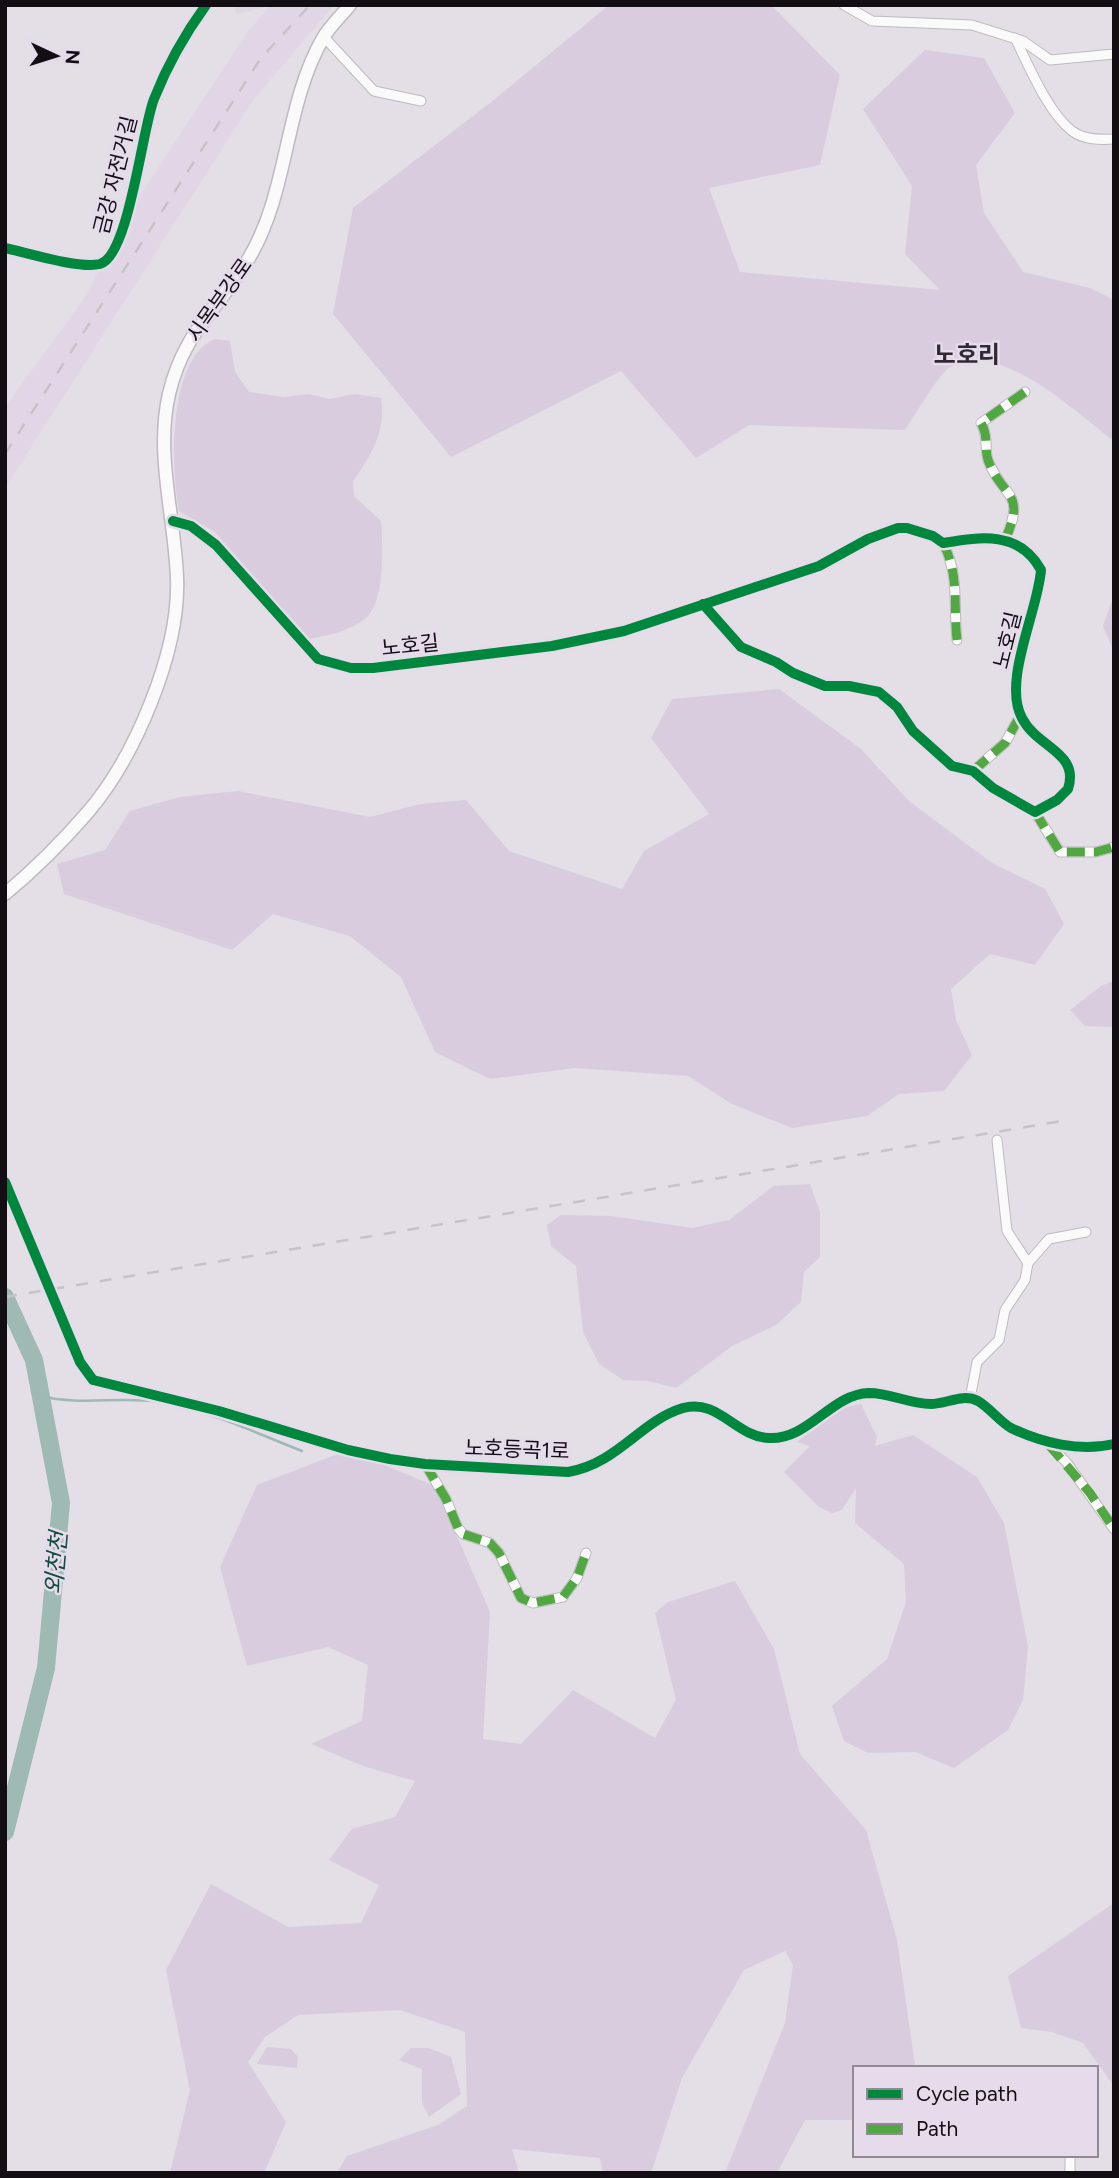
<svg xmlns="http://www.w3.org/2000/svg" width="1119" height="2178" font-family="Figtree,'Noto Sans KR',sans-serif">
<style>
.built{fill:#e1d6e6}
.green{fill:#d8ccde}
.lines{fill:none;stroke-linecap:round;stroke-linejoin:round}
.stream{stroke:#9fb9b4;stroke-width:2.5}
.river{stroke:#9fb9b4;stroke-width:18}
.minor-casing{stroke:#bebac0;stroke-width:11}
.major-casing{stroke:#bebac0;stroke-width:15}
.minor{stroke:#fbfafb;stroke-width:9}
.major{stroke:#fbfafb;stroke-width:12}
.rail{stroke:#c5c3c5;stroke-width:2.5;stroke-dasharray:12 12;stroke-linecap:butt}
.quiet{stroke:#51a842;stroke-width:9;stroke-dasharray:18 9;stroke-linecap:butt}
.cycleway-casing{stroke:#e5dbea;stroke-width:15}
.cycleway{stroke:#00873e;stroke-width:10}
.labels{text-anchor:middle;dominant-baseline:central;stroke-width:5;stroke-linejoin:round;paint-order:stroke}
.street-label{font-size:21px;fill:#120e13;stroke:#e5dbea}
.water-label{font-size:23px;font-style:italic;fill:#124b40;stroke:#e5dbea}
.quarter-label{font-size:24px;font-weight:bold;fill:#302934;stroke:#e5dbea}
</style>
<rect width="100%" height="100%" fill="#e4dee6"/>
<!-- built -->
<path class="built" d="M233,5H334L254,99L5,488V407L86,296L117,231L248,31L270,6L237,14Z"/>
<!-- green -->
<g class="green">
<path d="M609,5H771L840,75L820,165L709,188L740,272L940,290L905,254L912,186L863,109L925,50L984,58L1015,113L976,165L984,213L1023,272L1090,288L1114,300V441C1077,414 998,336 949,368C939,374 913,418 905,430L749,425L696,458L621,371L451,457L333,314L353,208L490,103Z"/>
<path d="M215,339L230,341L235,372L249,392L284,397L309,394L329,399L355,394L381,398C386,432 372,454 353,481L354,496L381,521C383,544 385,602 366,618C350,631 330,635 309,639L215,532L179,511C171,470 167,358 215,339Z"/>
<path d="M1114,595V652L1103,626Z"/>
<path d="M779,689L861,749L909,801L992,863L1045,889L1064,924L1035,965L990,954L951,989L956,1020L972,1055L944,1091L899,1094L867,1116L792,1128L732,1104L688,1076L575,1068L490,1079L435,1052L401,977L350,936L273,914L232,950L64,894L57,864L105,850L130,811L180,797L238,791L370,817L421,804L466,800L509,851L622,889L644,851L709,814L651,738L672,699Z"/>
<path d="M1114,981V1027L1085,1026L1070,1010L1101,986Z"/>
<path d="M810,1184L820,1212V1257L804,1272L801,1302L776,1325L732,1346L676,1388L648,1381L623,1380L599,1364L583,1332L576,1266L551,1246L547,1225L561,1215L611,1216L692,1228L729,1220L774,1186Z"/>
<path d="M861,1404L877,1437L875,1446L913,1435L977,1477L1004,1523L1028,1647L1023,1700L1008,1730L954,1768L915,1752L868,1753L844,1741L832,1706L887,1659L906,1602L904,1564L855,1523L856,1488L842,1510L832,1513L819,1507L784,1472L810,1446L797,1442L841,1408Z"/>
<path d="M348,1450L435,1486L490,1612L483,1739L521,1744L573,1690L655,1738L676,1700L655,1613L668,1602L735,1581L774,1649L800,1754L866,1830L897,1940L915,2065L855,2068V2120H805L777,2173H725L785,2023L793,1965L785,1951L744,1970L682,2078L651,2173H603L600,2158L512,2149L519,2173H337L347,2156L438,2125L467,2106L465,2032L400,2010L298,2015L265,2037L248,2062L286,2122L264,2173H170L190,2090L166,1970L211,1884L288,1927L361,1923L379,1885L329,1860L352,1829L395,1817L415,1781L363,1766L311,1744L362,1721L368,1665L328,1647L247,1666L220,1567L257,1485Z"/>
<path d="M1114,1903V2086L1083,2043L1052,2032L1021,2028L1008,1976Z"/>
<path d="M267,2047L291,2049L298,2057L297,2068L257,2064Z"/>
<path d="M411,2048H428L451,2057L461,2094L429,2117L422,2102V2069L399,2060Z"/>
</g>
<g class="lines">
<!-- stream -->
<path class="stream" d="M41,1396C81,1406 119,1396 159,1402C208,1410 256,1433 302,1451"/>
<!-- river -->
<path class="river" d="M5,1297L34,1360L61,1503L46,1668L5,1832"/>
<defs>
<g id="minor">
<path d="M844,5L872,21L972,25L1023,41L1050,60L1114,54"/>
<path d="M324,37L374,91L421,101"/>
<path d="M1015,38C1028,64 1048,113 1072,131C1084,140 1100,140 1114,139"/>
<path d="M173,521L191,526L216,545L318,659L351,668H373L552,646L624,631L819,566L868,539L898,528H907L933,536L943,543C980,537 1019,530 1041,570C1038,611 1002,681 1022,718C1037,748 1080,752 1068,789L1057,800L1035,812L993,788L973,771L952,766L913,731L897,707L879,692L849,686H825L793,673L776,662L741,647L703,604"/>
<path d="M1005,540C1027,490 1003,500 988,460C984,447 989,437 981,423L1025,392"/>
<path d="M943,543C960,576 953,605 957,640"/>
<path d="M973,771L1005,743L1020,716"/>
<path d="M1035,812L1060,852H1096L1114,847"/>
<path d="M997,1140L1007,1231L1028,1263"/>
<path d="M5,1182L80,1362L93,1380L219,1411L348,1450L390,1459L425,1464L568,1472C619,1463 640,1421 683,1408C718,1398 736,1437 769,1438C809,1440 831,1394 869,1393C890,1393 910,1404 931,1404C947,1404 962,1393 978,1401C990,1408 999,1421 1011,1428C1042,1443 1080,1452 1114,1444"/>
<path d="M970,1399L977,1362L999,1340L1005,1310L1025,1280L1028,1263L1049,1239L1086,1232"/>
<path d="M1046,1441L1067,1463L1114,1529"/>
<path d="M425,1464L446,1499L458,1528L463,1534L490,1543L499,1553L521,1598L533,1603L563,1597L577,1578L586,1553"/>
<path d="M1070,2173V2155"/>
</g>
<path id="major" d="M5,894C35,869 63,841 88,812C135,757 180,651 177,578C175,518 155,454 169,394C184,330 219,309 249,258C289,191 284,106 323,38C330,26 341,16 350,5"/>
</defs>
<!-- minor casing -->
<use href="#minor" class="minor-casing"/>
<!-- major casing -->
<use href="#major" class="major-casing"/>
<!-- minor -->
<use href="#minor" class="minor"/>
<!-- major -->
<use href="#major" class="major"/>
<!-- rail -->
<g class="rail">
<path d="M5,454L261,58L310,5"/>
<path d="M5,1297L1068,1120"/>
</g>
<!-- quiet -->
<g class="quiet">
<path d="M1005,540C1027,490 1003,500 988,460C984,447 989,437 981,423L1025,392"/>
<path d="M943,543C960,576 953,605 957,640"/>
<path d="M973,771L1005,743L1020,716"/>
<path d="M1035,812L1060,852H1096L1114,847"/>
<path d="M1049,1445L1090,1493L1114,1529"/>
<path d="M425,1464L446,1499L458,1528L463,1534L490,1543L499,1553L521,1598L533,1603L563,1597L577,1578L586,1553"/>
</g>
<defs>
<g id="cycleway">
<path d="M5,248C28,253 79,269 100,264C129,256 142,129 154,99C167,66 185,34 206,5"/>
<path d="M173,521L191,526L216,545L318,659L351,668H373L552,646L624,631L819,566L868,539L898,528H907L933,536L943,543C980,537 1019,530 1041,570C1038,611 1002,681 1022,718C1037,748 1080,752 1068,789L1057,800L1035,812L993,788L973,771L952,766L913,731L897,707L879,692L849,686H825L793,673L776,662L741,647L703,604"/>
<path d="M5,1182L80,1362L93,1380L219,1411L348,1450L390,1459L425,1464L568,1472C619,1463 640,1421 683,1408C718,1398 736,1437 769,1438C809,1440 831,1394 869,1393C890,1393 910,1404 931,1404C947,1404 962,1393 978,1401C990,1408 999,1421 1011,1428C1042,1443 1080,1452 1114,1444"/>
</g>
</defs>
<!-- cycleway casing -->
<use href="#cycleway" class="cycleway-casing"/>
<!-- cycleway -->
<use href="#cycleway" class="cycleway"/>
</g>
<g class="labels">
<!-- street labels -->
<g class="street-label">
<text transform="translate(115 175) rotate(-76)">금강 자전거길</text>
<text transform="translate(219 300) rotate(-55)">시목부강로</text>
<text transform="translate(1007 640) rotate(-76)">노호길</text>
<text transform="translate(410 645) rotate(-6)">노호길</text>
<text transform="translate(517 1449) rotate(2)">노호등곡1로</text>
</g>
<!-- water labels -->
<g class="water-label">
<text transform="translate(56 1563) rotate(-85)">외천천</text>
</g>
<!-- quarter labels -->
<g class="quarter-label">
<text x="967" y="354">노호리</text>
</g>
</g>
<!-- border -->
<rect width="1119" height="2178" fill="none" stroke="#120e13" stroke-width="14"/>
<!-- legend -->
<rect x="853" y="2066" width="245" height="91" fill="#e5dbea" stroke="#918994" stroke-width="2"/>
<rect x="867" y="2089" width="35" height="10" fill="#00873e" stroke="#918994" stroke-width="2"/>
<text x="916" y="2101" font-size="21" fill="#120e13">Cycle path</text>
<rect x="867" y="2124" width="35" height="10" fill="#51a842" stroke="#918994" stroke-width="2"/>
<text x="916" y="2136" font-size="21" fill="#120e13">Path</text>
<!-- north arrow -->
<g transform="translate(56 56) rotate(94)" stroke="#e5dbea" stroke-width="5" paint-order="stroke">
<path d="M0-5L12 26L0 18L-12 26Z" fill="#120e13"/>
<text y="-10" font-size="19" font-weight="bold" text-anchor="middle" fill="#120e13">N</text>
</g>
</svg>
